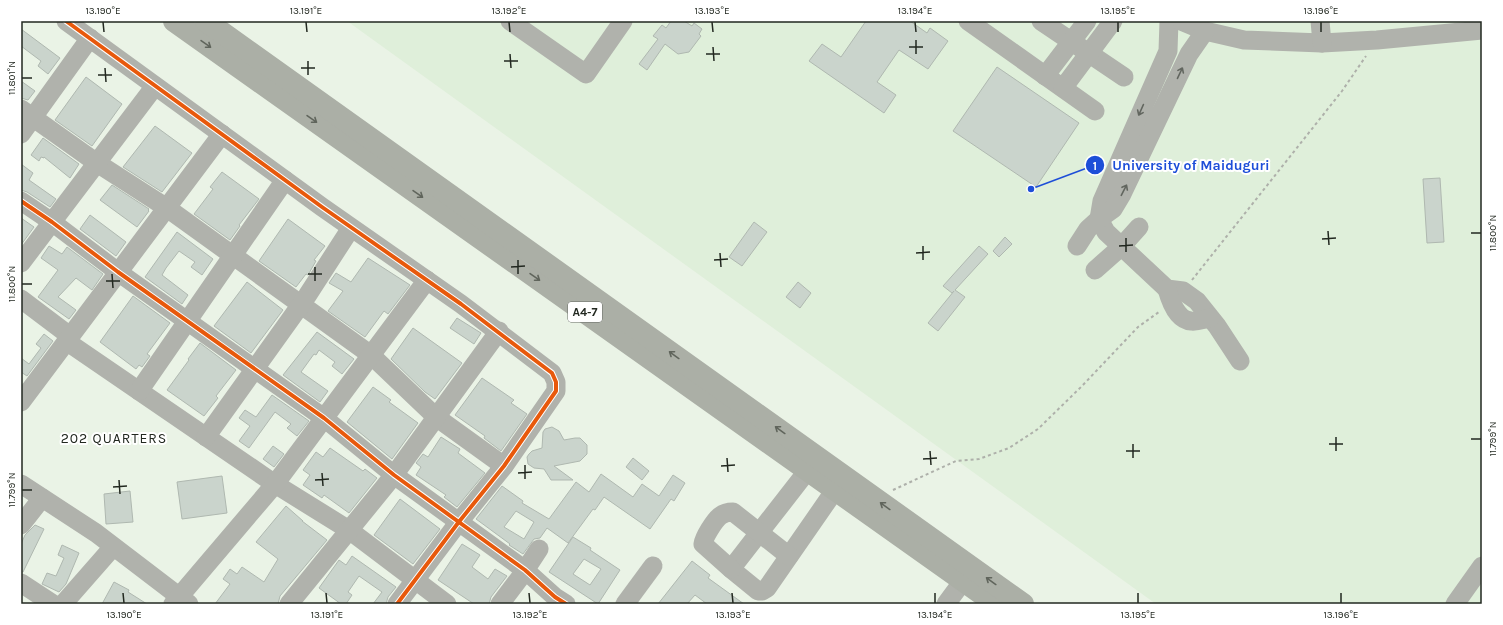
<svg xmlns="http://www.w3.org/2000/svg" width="1503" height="625" font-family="Karla,sans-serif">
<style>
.built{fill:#dfefda}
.building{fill:#cad4cc;stroke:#afb8b0;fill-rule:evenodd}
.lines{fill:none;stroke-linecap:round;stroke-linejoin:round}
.path{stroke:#aeb0aa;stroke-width:2;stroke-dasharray:3 3;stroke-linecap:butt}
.minor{stroke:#b0b2ac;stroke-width:19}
.highway{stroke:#abafa6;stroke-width:22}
.cycleway-casing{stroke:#fff;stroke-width:6}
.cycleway{stroke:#e8590c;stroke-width:4}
.oneway{stroke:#60655c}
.oneway2{stroke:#62665f}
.ticks{fill:none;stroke:#222820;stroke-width:1.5}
.labels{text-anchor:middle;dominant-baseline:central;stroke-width:4;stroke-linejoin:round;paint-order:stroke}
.shield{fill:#fff;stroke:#646863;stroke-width:1}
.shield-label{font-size:12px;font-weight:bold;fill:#222820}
.neighbourhood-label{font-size:14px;letter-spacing:1px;fill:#222820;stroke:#fff}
.leader{fill:none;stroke:#1d4ed8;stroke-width:1.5}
.callout-dot{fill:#1d4ed8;stroke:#fff;stroke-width:1.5}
.mark-label{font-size:12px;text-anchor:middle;font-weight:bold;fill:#fff}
.callout-label{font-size:14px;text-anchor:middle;font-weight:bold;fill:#1d4ed8;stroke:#fff;stroke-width:4;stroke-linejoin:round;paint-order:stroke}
.neatline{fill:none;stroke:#222820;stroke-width:1.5}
.ticks-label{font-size:10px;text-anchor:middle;fill:#222820}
</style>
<rect width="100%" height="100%" fill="#eaf3e6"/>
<!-- built -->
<path class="built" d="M347,21H1482V604H1156Z"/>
<!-- building -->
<g class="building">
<path d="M671,21H684L692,26L694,23L702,29L699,34L701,36L689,52L678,54L665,44L647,70L639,64L658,39L653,36L662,25L666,28Z"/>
<path d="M866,21H910L927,33L930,28L948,41L928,69L899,50L877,82L896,95L884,113L809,61L822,44L841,57Z"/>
<path d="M21,29L60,58L48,74L38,66L41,61L21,46Z"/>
<path d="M997,67L1079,123L1036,187L953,131Z"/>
<path d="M86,77L122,104L92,146L55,120Z"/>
<path d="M21,81L35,91L28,100L21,98Z"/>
<path d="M155,126L192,153L162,192L123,167Z"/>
<path d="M43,138L79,164L70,178L44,157V158L41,157L39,161L31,155Z"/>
<path d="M21,164L33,173L29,180L56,199L50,207L27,192L21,190Z"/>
<path d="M222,172L259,199L239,225L240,226L230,240L194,214L213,189L210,187Z"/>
<path d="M1440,178L1444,242L1427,243L1423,179Z"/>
<path d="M112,185L149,209L148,210L149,211L137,227L100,200Z"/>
<path d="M90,215L126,242L116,256L80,229Z"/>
<path d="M21,218L34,227L21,245Z"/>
<path d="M288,219L325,246L314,260L316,261L308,275L306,274L296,287L259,261Z"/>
<path d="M754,222L767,232L742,266L729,257Z"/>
<path d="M177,232L213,259L202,275L191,267L195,262L179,251L166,268L162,275L188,295L182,304L145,277Z"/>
<path d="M1005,237L1012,244L999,257L993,251Z"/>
<path d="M49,246L62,254L67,247L103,274L92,290L76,278L58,297L76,310L69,319L38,297L58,270L41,258Z"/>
<path d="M979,246L988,254L955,290L965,297L938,331L928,323L954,291L952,293L943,286Z"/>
<path d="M368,258L410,285L388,314L384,311L365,337L328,311L343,291L329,283L336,273L351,282Z"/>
<path d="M247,282L283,310L251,353L214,326Z"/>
<path d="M798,282L811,293L800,308L786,297Z"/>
<path d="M133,296L170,323L150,350L147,354L150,356L142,367L139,365L136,369L100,342Z"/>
<path d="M457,318L481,333L474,344L450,328Z"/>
<path d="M413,328L462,363L435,399L425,392L391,359Z"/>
<path d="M317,332L354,359L342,374L332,366L335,362L319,350L316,355L314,354L301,372L328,391L320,402L283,375Z"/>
<path d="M44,334L53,341L27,376L21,372V358L29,364L41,348L36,344Z"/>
<path d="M200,343L236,370L216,396L218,398L204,416L167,390L189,360L188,359Z"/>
<path d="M482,378L514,400L511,403L527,414L501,451L484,438L485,436L455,415Z"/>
<path d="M373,387L391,400L389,402L418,423L392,459L347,422Z"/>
<path d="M272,395L309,421L297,436L287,428L291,424L275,412L249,448L239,441L250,426L239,418L245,410L256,417Z"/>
<path d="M552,427L559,431L564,440L575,438H580L587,445V454L580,461L554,466L573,480H551L544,469L534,468L528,464L527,457L529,454L532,451L542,448L543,432L545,429Z"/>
<path d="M441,437L460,449L458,453L485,473L457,507L444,497L446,495L416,475L421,467L416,463L423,454L428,457Z"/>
<path d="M273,446L284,454L274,467L263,459Z"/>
<path d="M330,448L363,471L365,469L377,478L349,513L324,495L322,498L303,485L310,475L303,470L316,452L323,457Z"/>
<path d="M633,458L649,471L642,480L626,467Z"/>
<path d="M601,474L633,497L642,484L659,496L673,475L685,483L674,501L671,499L650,529L604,497L595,510L593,509L568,543L547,528L540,538L534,539L523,554L509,545L510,544L476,519L502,486L523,501L522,503L549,519L576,482L589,492ZM516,511L534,522L524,539L504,527Z"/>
<path d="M222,476L227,513L182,519L177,482Z"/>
<path d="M130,491L133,522L106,524L104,494Z"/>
<path d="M400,499L440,529L413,564L374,535Z"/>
<path d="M286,506L303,521H302L327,540L280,596L278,604H215L230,584L223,579L230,569L237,574L242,567L264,582L278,559L256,542Z"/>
<path d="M35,525L44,529L23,572H21V544L25,535Z"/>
<path d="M573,537L591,548L590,550L620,570L598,604L549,572ZM584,559L601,569L590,585L573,574Z"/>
<path d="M462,544L480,555L472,567L488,579L495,569L507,576L491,597L489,604H474L438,580Z"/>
<path d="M62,545L79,553L66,584L59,592L42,584L47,573L56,576L64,558L58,555Z"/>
<path d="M352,556L396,587L388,597L386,604H373L382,592L359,576L348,592L352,595L346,604H341L319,588L339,560L346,565Z"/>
<path d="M692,561L710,575L708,578L744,604H707L695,595L687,604H658Z"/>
<path d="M114,582L129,590L128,592L147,604H102Z"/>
</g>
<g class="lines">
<!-- path -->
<g class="path">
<path d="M1192,280L1342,91L1366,56"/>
<path d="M893,490L956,461L979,459L1009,448L1038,429L1082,386L1138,327L1159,312"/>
</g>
<!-- minor -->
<g class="minor">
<path d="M66,21L322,207L461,304L552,373L556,382V391L504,466L458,523L397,604"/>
<path d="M510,21L586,74L623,21"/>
<path d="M968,21L1095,111"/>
<path d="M1041,21L1124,77"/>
<path d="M1169,21L1168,51L1102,201L1099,219L1106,232L1167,289L1183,291L1197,301L1217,326L1240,361"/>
<path d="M1181,21L1205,31L1244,40L1322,43L1377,40L1482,30"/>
<path d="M1320,21L1322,43"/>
<path d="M1045,76L1087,21"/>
<path d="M1063,88L1113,21"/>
<path d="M21,109L97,163L167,208L371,355L436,417L504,466"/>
<path d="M21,134L90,38"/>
<path d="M21,201L52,222L118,272L324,418L394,475L525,570L555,597L566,604"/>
<path d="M1077,246L1088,229L1099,219L1113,209L1122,194L1189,54L1205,31"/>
<path d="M21,263L155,86"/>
<path d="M1095,270L1121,247L1139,227"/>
<path d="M1167,289C1170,300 1177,320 1191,321C1197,322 1204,319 1210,318"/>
<path d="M21,299L70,336"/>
<path d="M66,341L275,484L349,530L447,604"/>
<path d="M139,391L285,180"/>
<path d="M21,402L222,134"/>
<path d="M206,437L307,296L351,228"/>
<path d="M808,470L731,569L758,591H762L767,588L835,490"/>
<path d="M21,484L96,533L189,604"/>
<path d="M21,525L42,498"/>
<path d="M731,569L703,544C704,537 714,521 720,516C724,513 729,512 733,512L789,556"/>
<path d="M21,583L53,604"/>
<path d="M63,604L113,547"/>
<path d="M173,604L275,484L427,280"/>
<path d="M289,604L394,475L499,331"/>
<path d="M500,604L522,575L539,549"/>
<path d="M625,604L653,566"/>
<path d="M946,604L963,581"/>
<path d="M1455,604L1482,566"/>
</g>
<!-- highway -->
<g class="highway">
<path d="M174,21L996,604"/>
<path d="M206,21L1023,604"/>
</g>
<defs>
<g id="cycleway">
<path d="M66,21L322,207L461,304L552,373L556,382V391L504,466L458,523L397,604"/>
<path d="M21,201L52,222L118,272L324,418L394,475L525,570L555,597L566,604"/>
</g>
</defs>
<!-- cycleway casing -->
<use href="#cycleway" class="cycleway-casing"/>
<!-- cycleway -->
<use href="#cycleway" class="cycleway"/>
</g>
<!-- one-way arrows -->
<defs><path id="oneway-shaft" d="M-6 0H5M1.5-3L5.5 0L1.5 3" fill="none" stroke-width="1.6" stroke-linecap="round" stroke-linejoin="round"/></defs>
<g class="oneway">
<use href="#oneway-shaft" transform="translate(206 44) rotate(35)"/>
<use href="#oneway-shaft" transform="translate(312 119) rotate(35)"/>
<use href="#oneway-shaft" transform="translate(418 194) rotate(35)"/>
<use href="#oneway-shaft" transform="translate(535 277) rotate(35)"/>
<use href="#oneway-shaft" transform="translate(674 355) rotate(-144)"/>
<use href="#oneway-shaft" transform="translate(780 430) rotate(-144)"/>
<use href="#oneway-shaft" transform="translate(885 506) rotate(-144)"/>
<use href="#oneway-shaft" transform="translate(991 581) rotate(-144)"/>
</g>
<g class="oneway2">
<use href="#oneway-shaft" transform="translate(1180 73) rotate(-65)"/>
<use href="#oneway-shaft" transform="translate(1141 110) rotate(114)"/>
<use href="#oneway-shaft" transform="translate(1124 190) rotate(-63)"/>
</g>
<!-- ticks -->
<path class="ticks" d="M103,22L104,32M306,22L307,32M509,22L510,32M712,22L713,32M915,22L916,32M1118,22V32M1321,22V32M916,40V54M713,47L714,61M909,47H923M510,54L511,68M706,54H720M308,61V75M504,61H518M105,68L106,82M301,68H315M98,75H112M22,78H32M1328,231L1329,245M1471,233H1481M1126,238V252M1322,239L1336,238M923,246V260M1119,246L1133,245M720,253L721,267M916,253L930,252M518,260V274M714,260L728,259M315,267V281M511,267L525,266M112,274L113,288M308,274H322M106,281H120M22,284H32M1336,437V451M1471,439H1481M1133,444V458M1329,444H1343M930,451L931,465M1126,451H1140M727,458L728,472M923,459L937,458M525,465V479M721,466L735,465M322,473L323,486M518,473L532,472M119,480L120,494M315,480L329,479M113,487L127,486M22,490H32M123,593L124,603M326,593L327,603M529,593L530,603M732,593L733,603M935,593V603M1138,593V603M1341,593V603"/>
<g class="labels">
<!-- shield labels -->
<rect class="shield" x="568" y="302" width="34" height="20" rx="3"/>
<g class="shield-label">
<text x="585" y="312">A4-7</text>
</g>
<!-- neighbourhood labels -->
<g class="neighbourhood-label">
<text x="114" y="438">202 QUARTERS</text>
</g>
</g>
<!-- callouts -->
<path class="leader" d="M1031 189L1095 165"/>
<g class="callout-dot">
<circle cx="1031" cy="189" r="4"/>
<circle cx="1095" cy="165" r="10"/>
</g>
<g class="mark-label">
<text x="1095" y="170">1</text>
</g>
<g class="callout-label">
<text x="1191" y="170">University of Maiduguri</text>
</g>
<!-- border -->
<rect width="1503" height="625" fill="none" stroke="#ffffff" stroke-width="44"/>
<rect x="22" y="22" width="1459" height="581" class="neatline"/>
<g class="ticks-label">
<text x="103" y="14">13.190°E</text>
<text x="306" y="14">13.191°E</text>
<text x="509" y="14">13.192°E</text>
<text x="712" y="14">13.193°E</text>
<text x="915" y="14">13.194°E</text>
<text x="1118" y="14">13.195°E</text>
<text x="1321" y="14">13.196°E</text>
<text transform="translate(11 78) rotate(-90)" y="4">11.801°N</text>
<text transform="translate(1492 233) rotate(-90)" y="4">11.800°N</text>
<text transform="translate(11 284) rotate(-90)" y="4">11.800°N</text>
<text transform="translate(1492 439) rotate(-90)" y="4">11.799°N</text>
<text transform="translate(11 490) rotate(-90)" y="4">11.799°N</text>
<text x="124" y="618">13.190°E</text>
<text x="327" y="618">13.191°E</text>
<text x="530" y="618">13.192°E</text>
<text x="733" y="618">13.193°E</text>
<text x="935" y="618">13.194°E</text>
<text x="1138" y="618">13.195°E</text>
<text x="1341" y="618">13.196°E</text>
</g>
</svg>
